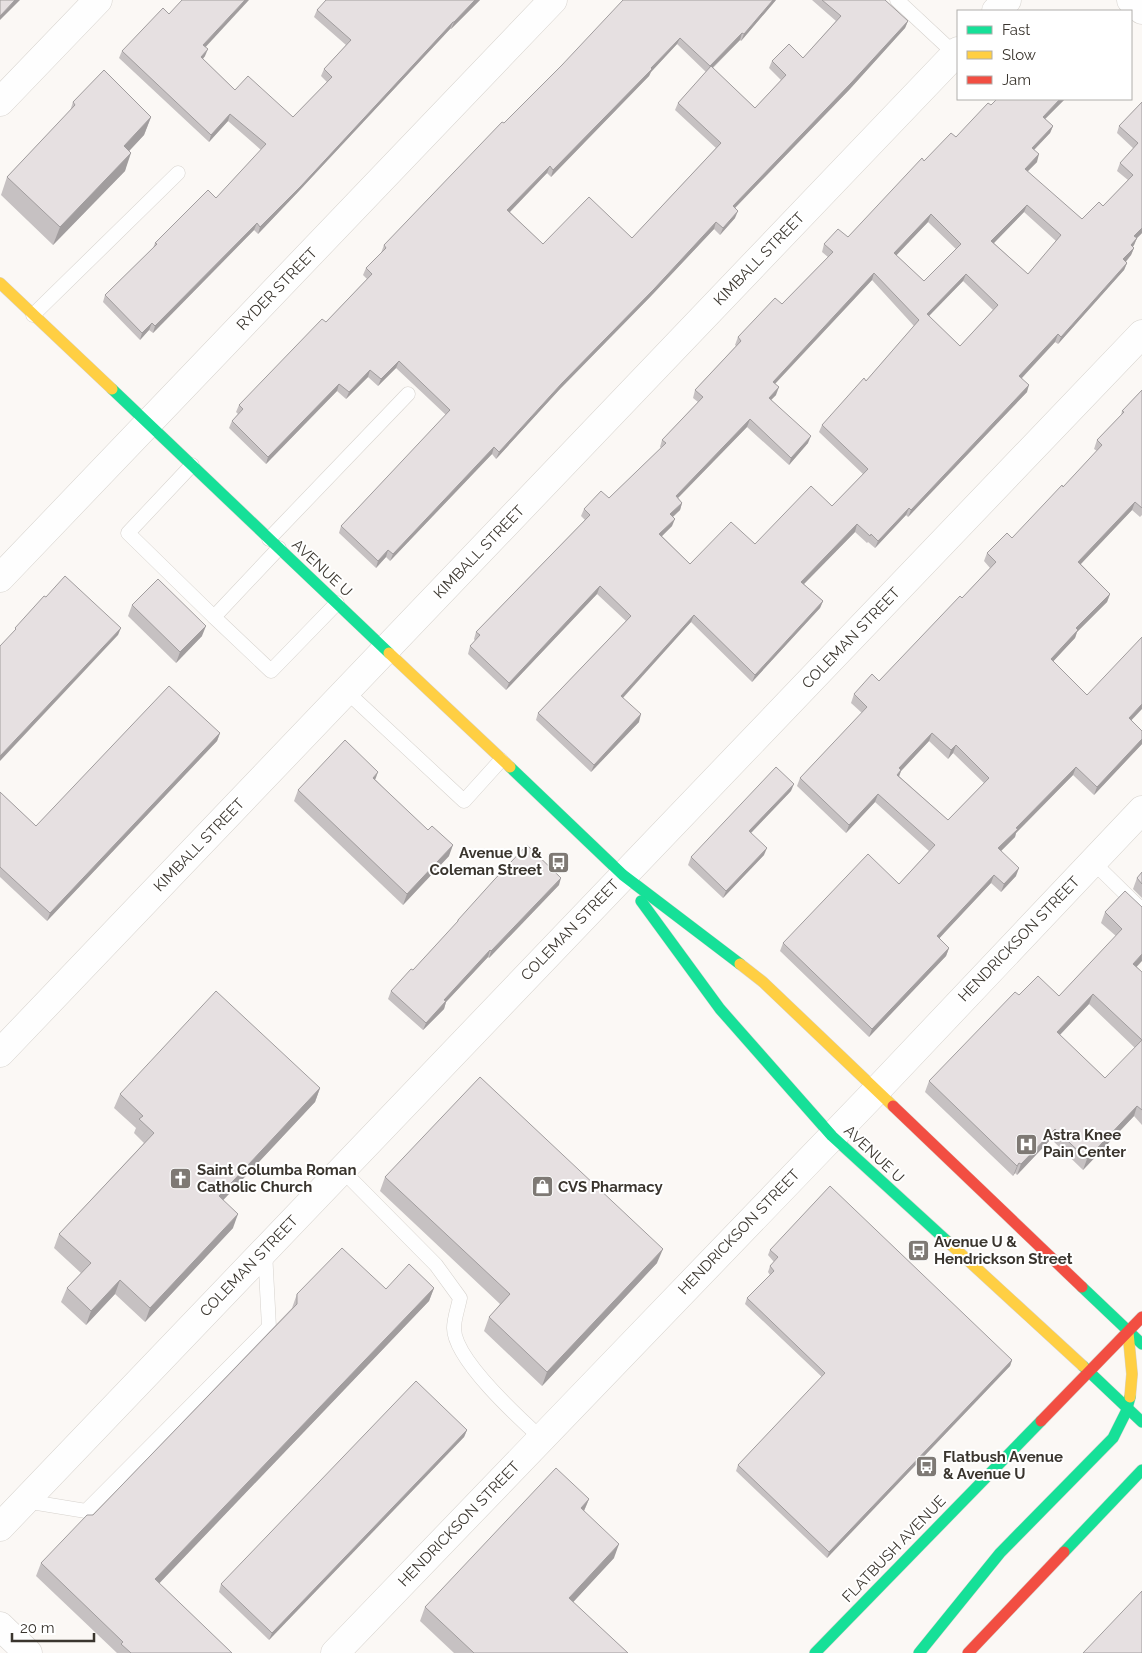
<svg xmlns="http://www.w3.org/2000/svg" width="1142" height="1653" font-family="Raleway,sans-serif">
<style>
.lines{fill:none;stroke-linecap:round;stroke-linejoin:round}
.lane-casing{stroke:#d6d2cd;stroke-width:15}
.street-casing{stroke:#d6d2cd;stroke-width:29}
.fast-casing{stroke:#d6d2cd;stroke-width:12}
.slow-casing{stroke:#d6d2cd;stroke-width:12}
.jam-casing{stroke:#d6d2cd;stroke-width:12}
.lane{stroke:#fefefe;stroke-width:14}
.street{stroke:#fefefe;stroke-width:28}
.fast{stroke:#16e098;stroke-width:11}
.slow{stroke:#ffcf43;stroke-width:11}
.jam{stroke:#f24e42;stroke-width:11}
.wall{fill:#c6c1c2;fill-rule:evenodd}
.shaded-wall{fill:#a19d9e}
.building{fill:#e6e0e1;stroke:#a19d9e;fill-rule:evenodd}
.labels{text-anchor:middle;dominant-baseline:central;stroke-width:4;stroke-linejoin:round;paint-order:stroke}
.street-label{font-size:15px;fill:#3a352e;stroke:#fff}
.poi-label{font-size:15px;font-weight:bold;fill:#3a352e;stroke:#fff;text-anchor:start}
</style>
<rect width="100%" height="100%" fill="#fbf8f5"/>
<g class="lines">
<defs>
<g id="lane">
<path d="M897,0L955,54"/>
<path d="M33,315L178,173"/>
<path d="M192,465L128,533L214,617L279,548"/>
<path d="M269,539L408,394"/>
<path d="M214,617L271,671L337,603"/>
<path d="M346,691L464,801L501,760"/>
<path d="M1093,862L1142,910"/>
<path d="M342,1170L436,1265L460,1298C458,1308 454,1319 454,1328C454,1359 519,1418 541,1438"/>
<path d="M25,1501L86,1511L269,1327L265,1251"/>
</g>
<g id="street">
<path d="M1131,0L1142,10"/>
<path d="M996,11L1007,0"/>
<path d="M0,102L98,0"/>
<path d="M0,578L553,0"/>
<path d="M0,1053L958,51"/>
<path d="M0,1527L1142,334"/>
<path d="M0,1626L28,1653"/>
<path d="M335,1653L877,1090L1142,810"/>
</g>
<g id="fast">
<path d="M112,389L389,653"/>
<path d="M510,767L623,875L740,964"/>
<path d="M641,901L720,1009L832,1136L948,1242"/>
<path d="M1082,1287L1142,1344"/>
<path d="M1083,1366L1142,1422"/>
<path d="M1064,1552L1142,1470"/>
<path d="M815,1653L1041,1421"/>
<path d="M919,1653L1000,1553L1113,1438L1126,1412L1130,1397"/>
</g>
<g id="slow">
<path d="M0,283L112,389"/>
<path d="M389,653L510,767"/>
<path d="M740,964L763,982L893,1106"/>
<path d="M948,1242L1083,1366"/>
<path d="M1128,1332L1132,1374L1130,1397"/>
</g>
<g id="jam">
<path d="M893,1106L1082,1287"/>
<path d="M1041,1421L1142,1317"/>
<path d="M968,1653L1064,1552"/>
</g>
</defs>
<!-- lane casing -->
<use href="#lane" class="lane-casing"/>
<!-- street casing -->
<use href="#street" class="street-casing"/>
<!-- fast casing -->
<use href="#fast" class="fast-casing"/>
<!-- slow casing -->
<use href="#slow" class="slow-casing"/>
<!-- jam casing -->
<use href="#jam" class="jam-casing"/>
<!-- lane -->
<use href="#lane" class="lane"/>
<!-- street -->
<use href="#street" class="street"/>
<!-- fast -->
<use href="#fast" class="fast"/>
<!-- slow -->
<use href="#slow" class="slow"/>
<!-- jam -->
<use href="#jam" class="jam"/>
</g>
<!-- wall -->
<g class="wall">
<path d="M480,0L451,29H450L298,192L258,234L254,230L153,333L149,330L140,340L103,302L105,295L153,248L155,243L216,198L261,150L228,121L209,142L119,58L122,51L205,47V56L203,59L235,90L293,117L327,82L321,76L324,69L346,45L314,17L317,10Z"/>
<path d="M776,0L741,41L740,40L713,68L755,108L781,80L769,68L772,61L803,58L836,21L812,0H885L908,21L905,28L849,90L735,208V218L720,235L714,229L651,296L559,390L496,459L492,454L390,561L386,557L376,568L339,533L341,526L446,415L396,368L378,386L368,377L346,399L337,391L266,464L229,428L232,421L238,414L236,412L239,405L326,322L367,279L363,275L366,268L381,253L384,245L562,65ZM677,44L706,72L678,103L675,110L716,148L632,238L543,244L510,212L547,173L551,177L649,76L651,72Z"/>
<path d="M1065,99L1045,119L1053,126L1050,133L1034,150L1037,162L1027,172L1082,219L1103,206L1128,180L1117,171L1120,163L1134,149L1117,133L1119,126L1142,102V233L1137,238L1134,245L1133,247L1134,248L1131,255L1126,262L1127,263L1124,270L1058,344L1055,342L1022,378L1027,392L908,517L906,515L875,548L868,542L867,543L855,532L804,584L823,601L820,608L752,682L691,622L623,698L639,722L591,772L536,720L538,713L626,621L597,594L506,690L468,654L470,646L475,641L474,639L476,632L585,520L581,516L584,509L609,498L661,448L660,447L662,440L698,402L693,398L695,390L736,346L735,345L738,337L782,304L828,257L822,252L824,244L848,237L924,161L956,137L991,105ZM1024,212L1056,241L1028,274L994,243ZM928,222L956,249L924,281L896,255ZM872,280L914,326L866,381L822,425L819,432L863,474L832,506L755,544L690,564L662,536L672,526L673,517L680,510L682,503L678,498L747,427L789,465L808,443L771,400L776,395L775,384ZM963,281L993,310L960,346L929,316Z"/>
<path d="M73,102L151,117L144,135L129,151L125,171L53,245L1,195L7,177L70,111Z"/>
<path d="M1142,390V515L1140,517L1132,510L1081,564L1110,594L1107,602L1077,632L1075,638L1053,661L1087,695L1131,721L1142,731V744L1094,795L1073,775L1016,833L1015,837L1001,851L1016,876L1001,892L991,883L939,938L949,948L946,956L869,1037L780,951L783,943L899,884L929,851L875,802L846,833L797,786L800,778L862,713L851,703L854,694L879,681L962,598L990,568L984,561L987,553L1012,538L1063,487L1097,451L1094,449L1097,440L1121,415L1122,411ZM929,741L948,759L953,753L984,783L948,820L899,776L901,771Z"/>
<path d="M132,605L202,636L176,663L128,616Z"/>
<path d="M220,733L217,741L47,921L0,877V792L36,826Z"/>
<path d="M376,780L449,856L403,905L294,801L298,790Z"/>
<path d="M791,791L751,833L764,855L723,898L688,865L691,857Z"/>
<path d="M1142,872V898L1133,889L1137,878Z"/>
<path d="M559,885L489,958L488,957L446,1002L444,1009L423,1030L388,999L391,991L413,970L457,923L458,920Z"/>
<path d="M1125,891L1137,967L1142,972V1125L1134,1116L1083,1170L1051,1139L1017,1175L1015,1173L1013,1176L925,1092L929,1081L1019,995L1059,996L1116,936L1101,923L1105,912ZM1089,1004L1135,1048L1105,1078L1060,1035Z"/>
<path d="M320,1088L315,1102L223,1200L233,1228L145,1322L115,1294L86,1325L61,1302L67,1288L81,1273L54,1248L59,1234L144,1143L134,1133L136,1128L114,1108L120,1094Z"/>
<path d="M385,1177L657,1263L542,1386L484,1331L489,1317L500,1304L380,1191Z"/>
<path d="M770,1250L1012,1360L1010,1366L827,1558L736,1471L738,1465L822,1377L745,1304L747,1298L770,1275L768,1272L770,1266L774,1262L768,1255Z"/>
<path d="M434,1288L429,1301L159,1583L232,1653H117L36,1576L41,1563L93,1515L292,1308L297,1294L386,1289Z"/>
<path d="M467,1430L464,1437L269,1640L219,1592L221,1584Z"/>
<path d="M589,1499L584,1511L614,1558L573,1602L628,1653H454L420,1621L425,1607Z"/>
</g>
<!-- shaded-wall -->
<g class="shaded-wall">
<path d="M15,0H20L0,20V16Z"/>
<path d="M245,0H249L201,52L203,45Z"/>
<path d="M475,0H480L451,29L454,22Z"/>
<path d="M773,0H776L741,41L744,34Z"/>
<path d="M908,21L905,28L849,90L730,213L733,206Z"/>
<path d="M453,22L450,29L298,192L258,234L260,227Z"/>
<path d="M742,33L740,40L707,73L710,66Z"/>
<path d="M680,38L677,44L651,72L649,76L551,177L553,170Z"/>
<path d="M208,49L205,56L198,64L201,57Z"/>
<path d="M1060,99H1065L1040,124L1043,117Z"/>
<path d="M230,114L228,121L209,142L211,135Z"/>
<path d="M151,117L144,135L117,164L124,146Z"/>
<path d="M1053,126L1050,133L1029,155L1032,148Z"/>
<path d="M131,153L125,171L53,245L60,227Z"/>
<path d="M1039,154L1037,162L1022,177L1025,169Z"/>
<path d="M550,166L547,173L505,217L507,210Z"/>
<path d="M1027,205L1024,212L989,248L991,241Z"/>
<path d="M738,211L735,218L720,235L723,228Z"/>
<path d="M931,214L928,222L892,260L894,253Z"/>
<path d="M716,222L714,229L651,296L559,390L496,459L499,452L562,383Z"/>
<path d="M257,223L254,230L153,333L155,326Z"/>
<path d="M1142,228V233L1137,238L1134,245L1128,252L1134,236Z"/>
<path d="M1134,248L1131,255L1121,267L1123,259Z"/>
<path d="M1127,263L1124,270L1058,344L1061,337Z"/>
<path d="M874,273L872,280L770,389L773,382Z"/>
<path d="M966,274L963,281L924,321L927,314Z"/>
<path d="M152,323L149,330L140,340L142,333Z"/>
<path d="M1058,334L1055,342L1017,383L1019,376Z"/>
<path d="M399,361L396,368L378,386L381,379Z"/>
<path d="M370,370L368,377L346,399L349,392Z"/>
<path d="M339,384L337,391L266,464L268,457Z"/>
<path d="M1029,385L1027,392L908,517L911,510Z"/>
<path d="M779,387L776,395L766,405L769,398Z"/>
<path d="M750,419L747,427L673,503L676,496Z"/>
<path d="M811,436L808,443L789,465L791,458Z"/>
<path d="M494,447L492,454L390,561L393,554Z"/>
<path d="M1135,502L1132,510L1075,570L1078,562Z"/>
<path d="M682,503L680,510L667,522L670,514Z"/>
<path d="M909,508L906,515L875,548L878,541Z"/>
<path d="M675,519L672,526L657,541L659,534Z"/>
<path d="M857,524L855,532L799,589L801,582Z"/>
<path d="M388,550L386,557L376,568L378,561Z"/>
<path d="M600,586L597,594L506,690L509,683Z"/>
<path d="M1110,594L1107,602L1077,632L1075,638L1048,667L1051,659L1076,628Z"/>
<path d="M823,601L820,608L752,682L755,675Z"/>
<path d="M694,615L691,622L618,703L621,696Z"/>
<path d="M206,626L202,636L176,663L180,652Z"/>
<path d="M121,628L118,635L0,761V756Z"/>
<path d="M1142,704V709L1126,726L1129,718Z"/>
<path d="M641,714L639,722L591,772L594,765Z"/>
<path d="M220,733L217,741L47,921L50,913Z"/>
<path d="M932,733L929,741L901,771L898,779L894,783L899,768Z"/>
<path d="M1142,739V744L1094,795L1097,787Z"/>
<path d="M956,745L953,753L948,759L951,750Z"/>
<path d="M1076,767L1073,775L1016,833L1015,837L996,856L998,848L1016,828Z"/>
<path d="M378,772L374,783L373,778Z"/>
<path d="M794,784L791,791L746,838L749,831Z"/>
<path d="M878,794L875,802L846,833L849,825Z"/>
<path d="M453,845L449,856L403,905L407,894Z"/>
<path d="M767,848L764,855L723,898L726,891Z"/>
<path d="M1019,868L1016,876L1001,892L1004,884Z"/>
<path d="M994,875L991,883L934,944L937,936Z"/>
<path d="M561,878L559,885L489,958L491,951Z"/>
<path d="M949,948L946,956L869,1037L872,1029Z"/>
<path d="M490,950L488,957L446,1002L444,1009L423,1030L426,1023L444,1000Z"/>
<path d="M1142,954V961L1130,974L1133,964Z"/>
<path d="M1093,994L1089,1004L1053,1042L1057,1032Z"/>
<path d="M320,1088L315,1102L214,1210L219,1196Z"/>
<path d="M1137,1106L1134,1116L1083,1170L1087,1159Z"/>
<path d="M1055,1129L1051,1139L1017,1175L1021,1164Z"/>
<path d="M1019,1163L1015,1173L1013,1176L1017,1166Z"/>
<path d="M238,1214L233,1228L145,1322L150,1308Z"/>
<path d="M663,1249L657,1263L542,1386L547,1372Z"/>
<path d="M120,1280L115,1294L86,1325L91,1311Z"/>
<path d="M434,1288L429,1301L151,1592L155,1579Z"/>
<path d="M1012,1360L1010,1366L827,1558L829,1552Z"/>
<path d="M467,1430L464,1437L269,1640L272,1633Z"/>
<path d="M589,1499L583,1513L581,1508Z"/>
<path d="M619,1544L614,1558L564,1612L569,1598Z"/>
</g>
<!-- building -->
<g class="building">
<path d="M0,0H15L0,16Z"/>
<path d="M182,0H245L203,45L208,49L201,57L235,90L248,76L293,117L332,77L324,69L351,40L317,10L326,0H475L454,22H453L301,186L260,227L257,223L155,326L152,323L142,333L105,295L157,244L155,243L208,190L216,198L266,144L230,114L211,135L122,51L163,8L169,14Z"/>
<path d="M623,0H773L744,34L742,33L710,66L680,38L651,68L652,69L553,170L550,166L507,210L543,244L589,197L632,238L721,143L678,103L711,66L755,108L786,75L772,61L789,44L803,58L841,16L822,0H885L908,21L851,83L733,206L738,211L723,228L716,222L654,289L562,383L499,452L494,447L393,554L388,550L378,561L341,526L450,410L399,361L381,379L370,370L349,392L339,384L268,457L232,421L243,409L239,405L322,319L326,322L372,274L366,268L386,248L384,245L502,122L504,123L562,65Z"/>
<path d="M104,70L151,117L124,146L131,153L60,227L7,177L75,105L73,102Z"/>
<path d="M997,99H1060L1043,117L1053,126L1032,148L1039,154L1025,169L1082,219L1099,202L1103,206L1133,175L1120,163L1138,143L1119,126L1142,102V228L1134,236L1137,238L1131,245L1134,248L1123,259L1127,263L1061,337L1058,334L1019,376L1029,385L911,510L909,508L878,541L871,534L870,536L857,524L801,582L823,601L755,675L694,615L621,696L641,714L594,765L538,713L631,616L600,586L509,683L470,646L480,635L476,632L590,515L584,509L601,491L609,498L666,443L662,440L703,397L695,390L741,341L738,337L775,298L782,304L833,252L824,244L838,229L848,237L922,158L924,161L951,133L956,137L988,103L991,105ZM1027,205L1061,235L1028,274L991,241ZM931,214L961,244L924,281L894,253ZM874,273L919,320L866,381L864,378L822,425L868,469L832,506L811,486L755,544L731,522L690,564L659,534L675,519L670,514L682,503L676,496L750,419L791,458L811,436L769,398L779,387L773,382ZM966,274L998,305L960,346L927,314Z"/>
<path d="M1142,390V508L1135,502L1078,562L1110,594L1076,628L1078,630L1051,659L1087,695L1142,637V704L1129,718L1142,731V739L1097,787L1076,767L1016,828L1018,829L998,848L1019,868L1004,884L994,875L937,936L949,948L872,1029L783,943L868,854L899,884L935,845L878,794L849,825L800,778L867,707L854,694L872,674L879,681L960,596L962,598L996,562L987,553L1007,533L1012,538L1062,485L1063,487L1102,445L1097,440L1124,412L1122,411ZM932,733L951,750L956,745L989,778L948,820L897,775L901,770L899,768Z"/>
<path d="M65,576L121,628L0,756V646L16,629L15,628L44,596L46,597Z"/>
<path d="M158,579L206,626L180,652L132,605Z"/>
<path d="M169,686L220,733L50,913L0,867V792L36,826Z"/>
<path d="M345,740L378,772L373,778L428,830L432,826L453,845L407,894L298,790Z"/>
<path d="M776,767L794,784L749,831L767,848L726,891L691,857Z"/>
<path d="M527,845L561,878L491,951L490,950L444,1000L446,1001L426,1023L391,991L411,969L413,970L458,921V920L494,880Z"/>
<path d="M1142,872V884L1137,878Z"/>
<path d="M1125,891L1142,907V954L1133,964L1142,972V1040L1093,994L1057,1032L1105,1078L1142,1040V1110L1137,1106L1087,1159L1055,1129L1021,1164L1019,1163L1017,1166L929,1081L1015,992L1019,995L1038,976L1059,996L1122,929L1105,912Z"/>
<path d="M216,991L320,1088L219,1196L238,1214L150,1308L120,1280L91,1311L67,1288L91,1263L59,1234L154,1133L139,1119L143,1116L120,1094Z"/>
<path d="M480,1077L663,1249L547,1372L489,1317L510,1294L385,1177Z"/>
<path d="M830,1186L1012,1360L829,1552L738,1465L825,1373L747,1298L774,1271L770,1266L778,1257L770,1250Z"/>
<path d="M342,1248L386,1289L409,1264L434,1288L155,1579L232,1653H131L121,1644L123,1642L41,1563L87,1515H93L297,1304V1294Z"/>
<path d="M416,1381L467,1430L272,1633L221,1584Z"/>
<path d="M556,1468L589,1499L581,1508L619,1544L569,1598L628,1653H474L425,1607Z"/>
<path d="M1142,1591V1653H1083Z"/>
</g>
<!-- icons -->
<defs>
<symbol id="bus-square" viewBox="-11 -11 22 22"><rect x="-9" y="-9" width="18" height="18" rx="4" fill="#7e7974" stroke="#fff"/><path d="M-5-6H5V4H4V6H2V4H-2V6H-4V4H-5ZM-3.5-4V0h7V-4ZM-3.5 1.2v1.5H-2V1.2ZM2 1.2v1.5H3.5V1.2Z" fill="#fff"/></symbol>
<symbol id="hospital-square" viewBox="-11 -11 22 22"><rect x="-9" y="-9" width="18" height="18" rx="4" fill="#7e7974" stroke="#fff"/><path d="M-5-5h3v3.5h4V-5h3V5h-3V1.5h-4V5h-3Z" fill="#fff"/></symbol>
<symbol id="church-square" viewBox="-11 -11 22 22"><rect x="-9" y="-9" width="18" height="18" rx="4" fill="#7e7974" stroke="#fff"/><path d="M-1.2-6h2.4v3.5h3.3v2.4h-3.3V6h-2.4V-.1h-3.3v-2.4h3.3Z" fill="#fff"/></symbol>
<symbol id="shop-square" viewBox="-11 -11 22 22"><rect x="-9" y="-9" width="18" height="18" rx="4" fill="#7e7974" stroke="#fff"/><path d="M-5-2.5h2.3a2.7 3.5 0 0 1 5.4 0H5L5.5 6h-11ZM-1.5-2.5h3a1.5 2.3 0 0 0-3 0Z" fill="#fff"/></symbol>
</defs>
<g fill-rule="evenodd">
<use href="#bus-square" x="546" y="850" width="25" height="25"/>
<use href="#hospital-square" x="1014" y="1132" width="25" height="25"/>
<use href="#church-square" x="168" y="1166" width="25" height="25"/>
<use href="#shop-square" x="530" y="1174" width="25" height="25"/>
<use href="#bus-square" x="906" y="1238" width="25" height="25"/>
<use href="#bus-square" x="914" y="1454" width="25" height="25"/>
</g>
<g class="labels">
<!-- street labels -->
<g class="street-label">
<text transform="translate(759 259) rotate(-46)">KIMBALL STREET</text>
<text transform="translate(277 289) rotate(-46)">RYDER STREET</text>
<text transform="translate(479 552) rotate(-46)">KIMBALL STREET</text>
<text transform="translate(322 568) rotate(43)">AVENUE U</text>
<text transform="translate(851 638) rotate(-46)">COLEMAN STREET</text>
<text transform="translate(199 845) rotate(-46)">KIMBALL STREET</text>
<text transform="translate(570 930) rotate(-46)">COLEMAN STREET</text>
<text transform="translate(1019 939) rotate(-46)">HENDRICKSON STREET</text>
<text transform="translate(874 1154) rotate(43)">AVENUE U</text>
<text transform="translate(739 1232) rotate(-46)">HENDRICKSON STREET</text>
<text transform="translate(249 1266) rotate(-46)">COLEMAN STREET</text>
<text transform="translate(459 1524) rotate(-46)">HENDRICKSON STREET</text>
<text transform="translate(894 1549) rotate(-46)">FLATBUSH AVENUE</text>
</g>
<!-- poi labels -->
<g class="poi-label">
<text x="542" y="853" text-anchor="end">Avenue U &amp;<tspan x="542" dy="17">Coleman Street</tspan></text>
<text x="1043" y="1135">Astra Knee<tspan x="1043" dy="17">Pain Center</tspan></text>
<text x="197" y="1170">Saint Columba Roman<tspan x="197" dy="17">Catholic Church</tspan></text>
<text x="558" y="1187">CVS Pharmacy</text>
<text x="934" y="1242">Avenue U &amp;<tspan x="934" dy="17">Hendrickson Street</tspan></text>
<text x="943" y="1457">Flatbush Avenue<tspan x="943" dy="17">&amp; Avenue U</tspan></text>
</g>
</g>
<!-- legend -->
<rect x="957" y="10" width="175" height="90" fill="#ffffff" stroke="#b0aeab"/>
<rect x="967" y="26" width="25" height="8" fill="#16e098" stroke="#b0aeab"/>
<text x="1002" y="35" font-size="15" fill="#3a352e">Fast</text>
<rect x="967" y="51" width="25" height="8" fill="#ffcf43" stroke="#b0aeab"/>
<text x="1002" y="60" font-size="15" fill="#3a352e">Slow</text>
<rect x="967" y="76" width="25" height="8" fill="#f24e42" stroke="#b0aeab"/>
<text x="1002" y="85" font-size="15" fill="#3a352e">Jam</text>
<!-- scale -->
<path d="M12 1633v8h82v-8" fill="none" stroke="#3a352e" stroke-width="2.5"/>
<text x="20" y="1633" font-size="15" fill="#3a352e" stroke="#ffffff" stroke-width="4" paint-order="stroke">20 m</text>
</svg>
